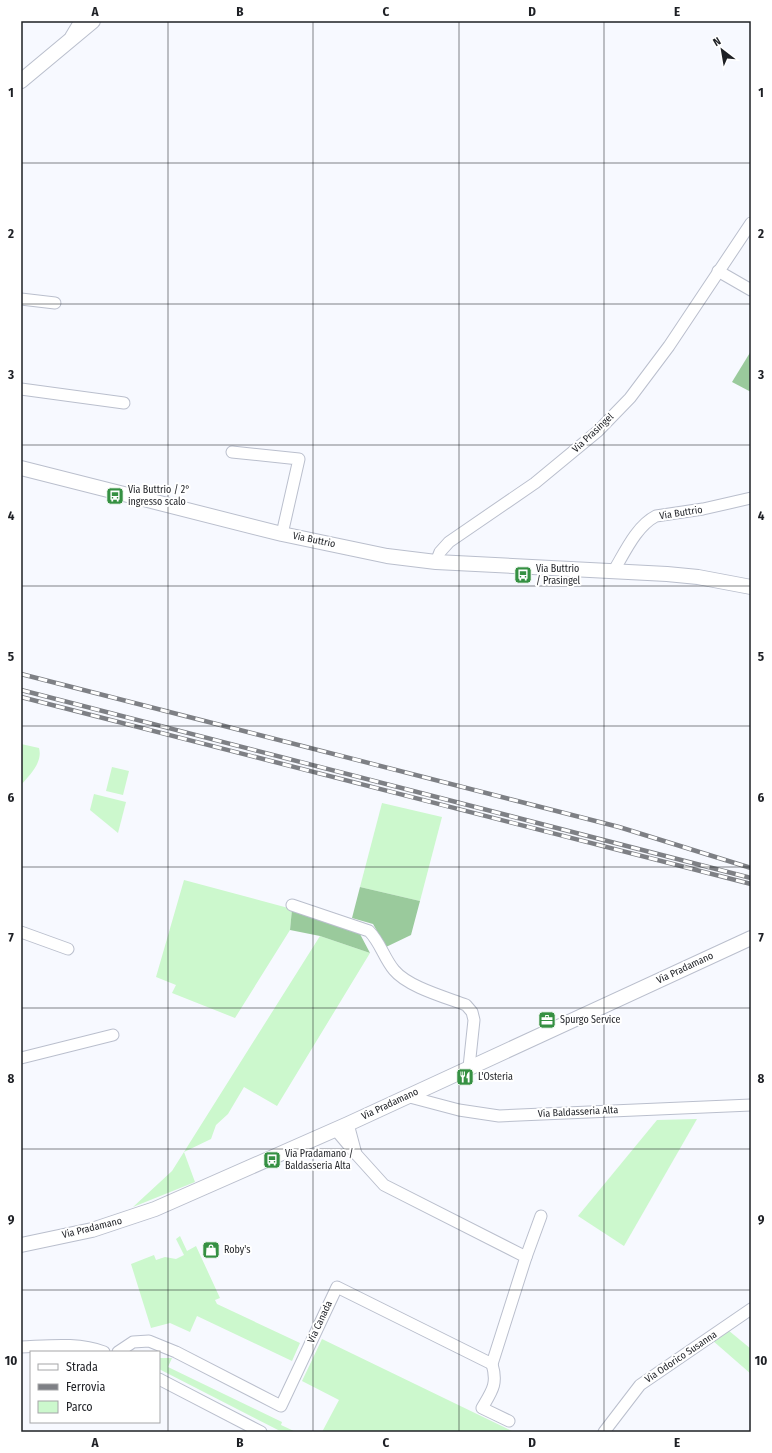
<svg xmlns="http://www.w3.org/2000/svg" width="772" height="1453" font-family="'Fira Sans Condensed',sans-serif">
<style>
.green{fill:#ccf8cd}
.forest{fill:#9aca9c}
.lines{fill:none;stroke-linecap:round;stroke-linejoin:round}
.minor-casing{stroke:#babfcd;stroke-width:13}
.tertiary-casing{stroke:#babfcd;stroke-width:16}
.minor{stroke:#fff;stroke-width:11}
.tertiary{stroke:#fff;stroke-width:14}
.rail-casing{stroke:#7e8085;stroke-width:4.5}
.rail{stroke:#fff;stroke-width:3;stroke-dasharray:9;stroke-linecap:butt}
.grid{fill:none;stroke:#1e2025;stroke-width:1;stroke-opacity:0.55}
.labels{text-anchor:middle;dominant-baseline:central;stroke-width:4;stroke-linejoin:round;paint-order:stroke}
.street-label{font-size:10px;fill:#1e2025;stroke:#fff}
.poi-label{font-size:10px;fill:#1e2025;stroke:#fff;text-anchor:start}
.neatline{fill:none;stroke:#1e2025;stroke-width:1.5}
.grid-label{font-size:13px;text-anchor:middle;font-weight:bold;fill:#1e2025}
</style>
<rect width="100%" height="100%" fill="#f7f9ff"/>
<!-- green -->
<g class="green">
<path d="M21,744L39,748C43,762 30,775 21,785Z"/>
<path d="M112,767L129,771L123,795L106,791Z"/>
<path d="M94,794L126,802L118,833L90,810Z"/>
<path d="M382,803L442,817L420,901L360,887Z"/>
<path d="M184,880L292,909L290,930L235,1018L172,993L176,985L156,977Z"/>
<path d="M320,936L370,953L277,1106L244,1087L228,1114L216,1125L211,1139L184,1152L195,1182L133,1207L172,1171Z"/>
<path d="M697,1119L624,1246L578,1216L657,1120Z"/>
<path d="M180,1236L187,1251L196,1246L220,1298L215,1300L217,1304L300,1343L292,1361L197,1316L190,1332L170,1323L151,1328L131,1264L154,1255L156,1260L165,1257L176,1259L184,1255L176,1239Z"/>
<path d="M728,1330L751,1349V1374L712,1340Z"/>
<path d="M322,1339L514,1432H322L339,1400L302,1381Z"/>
<path d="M159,1358H172L168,1367L282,1422L281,1425L296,1432H282L159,1369Z"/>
</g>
<!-- forest -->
<g class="forest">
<path d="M751,351V392L732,382Z"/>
<path d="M360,887L420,901L411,935L386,947L373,924L352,918Z"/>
<path d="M292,909L360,934L370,953L320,936L290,930Z"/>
</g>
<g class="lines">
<defs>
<g id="minor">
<path d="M71,36L80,21"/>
<path d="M718,271L751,290"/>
<path d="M21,299L55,303"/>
<path d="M21,389L124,403"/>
<path d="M232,452L299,459L282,534"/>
<path d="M436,562L440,552L449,542L535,483L598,431L630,398L669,346L751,223"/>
<path d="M613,572C624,554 636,526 656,516L703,509L751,498"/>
<path d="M292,905L369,931C380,942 384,958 394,970C408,987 445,997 466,1005L472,1012L474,1020L469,1067"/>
<path d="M21,932L68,949"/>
<path d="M21,1058L113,1035"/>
<path d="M406,1096L459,1110L499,1116L751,1105"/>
<path d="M335,1129L356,1154L348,1124"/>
<path d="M526,1257L541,1216"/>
<path d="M21,1347C48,1346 78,1342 104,1352"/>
<path d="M118,1352L133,1342L149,1341L176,1352L281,1406L337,1287L492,1364L526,1257L384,1185L356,1154"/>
<path d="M492,1364C498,1384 492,1391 482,1408L509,1421"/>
<path d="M159,1379L261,1432"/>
<path d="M604,1432L640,1385L751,1309"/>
</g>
<g id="tertiary">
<path d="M21,81L93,21"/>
<path d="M21,468L282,534L387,556L436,562L667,574L698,577L751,587"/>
<path d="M21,1245L92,1230L155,1209L348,1124L751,938"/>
</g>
</defs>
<!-- minor casing -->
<use href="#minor" class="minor-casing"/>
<!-- tertiary casing -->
<use href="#tertiary" class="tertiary-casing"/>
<!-- minor -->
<use href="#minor" class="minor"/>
<!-- tertiary -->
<use href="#tertiary" class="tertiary"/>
<defs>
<g id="rail">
<path d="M21,674L619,827L751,868"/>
<path d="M21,690L751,878"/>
<path d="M21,697L751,884"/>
</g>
</defs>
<!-- rail casing -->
<use href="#rail" class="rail-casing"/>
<!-- rail -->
<use href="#rail" class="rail"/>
</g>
<!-- grid -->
<path class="grid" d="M168,21V1432M313,21V1432M459,21V1432M604,21V1432M21,163H751M21,304H751M21,445H751M21,586H751M21,726H751M21,867H751M21,1008H751M21,1149H751M21,1290H751"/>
<!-- icons -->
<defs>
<symbol id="bus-square" viewBox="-11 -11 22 22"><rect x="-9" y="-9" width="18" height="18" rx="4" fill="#359042" stroke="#fff"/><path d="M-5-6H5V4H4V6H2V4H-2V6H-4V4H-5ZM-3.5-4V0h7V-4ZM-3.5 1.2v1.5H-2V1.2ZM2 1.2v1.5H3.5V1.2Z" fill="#fff"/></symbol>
<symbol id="office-square" viewBox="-11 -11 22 22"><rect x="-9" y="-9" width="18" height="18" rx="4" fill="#359042" stroke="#fff"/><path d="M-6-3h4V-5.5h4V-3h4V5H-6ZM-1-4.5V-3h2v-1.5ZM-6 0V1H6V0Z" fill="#fff"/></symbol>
<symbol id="restaurant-square" viewBox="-11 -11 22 22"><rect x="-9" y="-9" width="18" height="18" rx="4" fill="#359042" stroke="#fff"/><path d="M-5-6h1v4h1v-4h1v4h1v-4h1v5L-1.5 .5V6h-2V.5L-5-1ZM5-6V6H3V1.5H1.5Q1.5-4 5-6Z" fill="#fff"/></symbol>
<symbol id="shop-square" viewBox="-11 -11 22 22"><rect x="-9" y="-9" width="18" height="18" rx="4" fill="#359042" stroke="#fff"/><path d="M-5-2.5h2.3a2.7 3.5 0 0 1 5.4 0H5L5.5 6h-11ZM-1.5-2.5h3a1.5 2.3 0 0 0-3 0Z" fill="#fff"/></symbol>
</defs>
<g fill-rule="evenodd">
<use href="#bus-square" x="105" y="486" width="20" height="20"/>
<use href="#bus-square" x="513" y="565" width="20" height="20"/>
<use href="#office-square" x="537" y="1010" width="20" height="20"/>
<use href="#restaurant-square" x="455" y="1067" width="20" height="20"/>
<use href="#bus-square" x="262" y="1150" width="20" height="20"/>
<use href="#shop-square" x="201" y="1240" width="20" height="20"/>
</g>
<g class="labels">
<!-- street labels -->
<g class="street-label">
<text transform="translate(593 433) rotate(-43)">Via Prasingel</text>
<text transform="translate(681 513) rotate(-9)">Via Buttrio</text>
<text transform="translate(314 540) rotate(12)">Via Buttrio</text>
<text transform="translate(685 968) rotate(-25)">Via Pradamano</text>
<text transform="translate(390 1104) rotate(-25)">Via Pradamano</text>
<text transform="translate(578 1112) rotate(-3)">Via Baldasseria Alta</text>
<text transform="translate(92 1228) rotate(-14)">Via Pradamano</text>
<text transform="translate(320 1322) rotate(-65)">Via Canada</text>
<text transform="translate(681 1357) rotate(-34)">Via Odorico Susanna</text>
</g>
<!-- poi labels -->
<g class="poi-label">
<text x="128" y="490">Via Buttrio / 2°<tspan x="128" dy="12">ingresso scalo</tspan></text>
<text x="536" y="569">Via Buttrio<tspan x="536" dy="12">/ Prasingel</tspan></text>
<text x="560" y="1020">Spurgo Service</text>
<text x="478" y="1077">L'Osteria</text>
<text x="285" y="1154">Via Pradamano /<tspan x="285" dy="12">Baldasseria Alta</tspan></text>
<text x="224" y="1250">Roby's</text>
</g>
</g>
<!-- border -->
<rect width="772" height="1453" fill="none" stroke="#ffffff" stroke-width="44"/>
<!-- legend -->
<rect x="30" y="1351" width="130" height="72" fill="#ffffff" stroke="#a5a6a8"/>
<rect x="38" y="1364" width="20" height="6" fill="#ffffff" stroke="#a5a6a8"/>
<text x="66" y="1371" font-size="12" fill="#1e2025">Strada</text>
<rect x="38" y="1384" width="20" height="6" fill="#7e8085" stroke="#a5a6a8"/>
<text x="66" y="1391" font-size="12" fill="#1e2025">Ferrovia</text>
<rect x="38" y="1401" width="20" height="12" fill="#ccf8cd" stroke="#a5a6a8"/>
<text x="66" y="1411" font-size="12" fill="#1e2025">Parco</text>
<!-- north arrow -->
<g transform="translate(722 50) rotate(329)" stroke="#ffffff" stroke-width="3" paint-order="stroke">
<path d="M0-3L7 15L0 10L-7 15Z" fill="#1e2025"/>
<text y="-6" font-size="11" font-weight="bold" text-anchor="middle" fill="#1e2025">N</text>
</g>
<rect x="22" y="22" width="728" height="1409" class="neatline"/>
<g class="grid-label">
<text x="95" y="16">A</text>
<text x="240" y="16">B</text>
<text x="386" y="16">C</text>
<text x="532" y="16">D</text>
<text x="677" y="16">E</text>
<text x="11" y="97">1</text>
<text x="761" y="97">1</text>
<text x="11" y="238">2</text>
<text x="761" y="238">2</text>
<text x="11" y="379">3</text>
<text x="761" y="379">3</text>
<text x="11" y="520">4</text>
<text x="761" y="520">4</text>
<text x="11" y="661">5</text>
<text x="761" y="661">5</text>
<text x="11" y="802">6</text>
<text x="761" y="802">6</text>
<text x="11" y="942">7</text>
<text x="761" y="942">7</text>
<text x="11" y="1083">8</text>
<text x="761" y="1083">8</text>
<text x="11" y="1224">9</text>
<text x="761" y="1224">9</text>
<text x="11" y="1365">10</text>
<text x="761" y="1365">10</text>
<text x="95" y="1447">A</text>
<text x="240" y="1447">B</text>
<text x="386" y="1447">C</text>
<text x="532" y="1447">D</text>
<text x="677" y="1447">E</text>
</g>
</svg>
